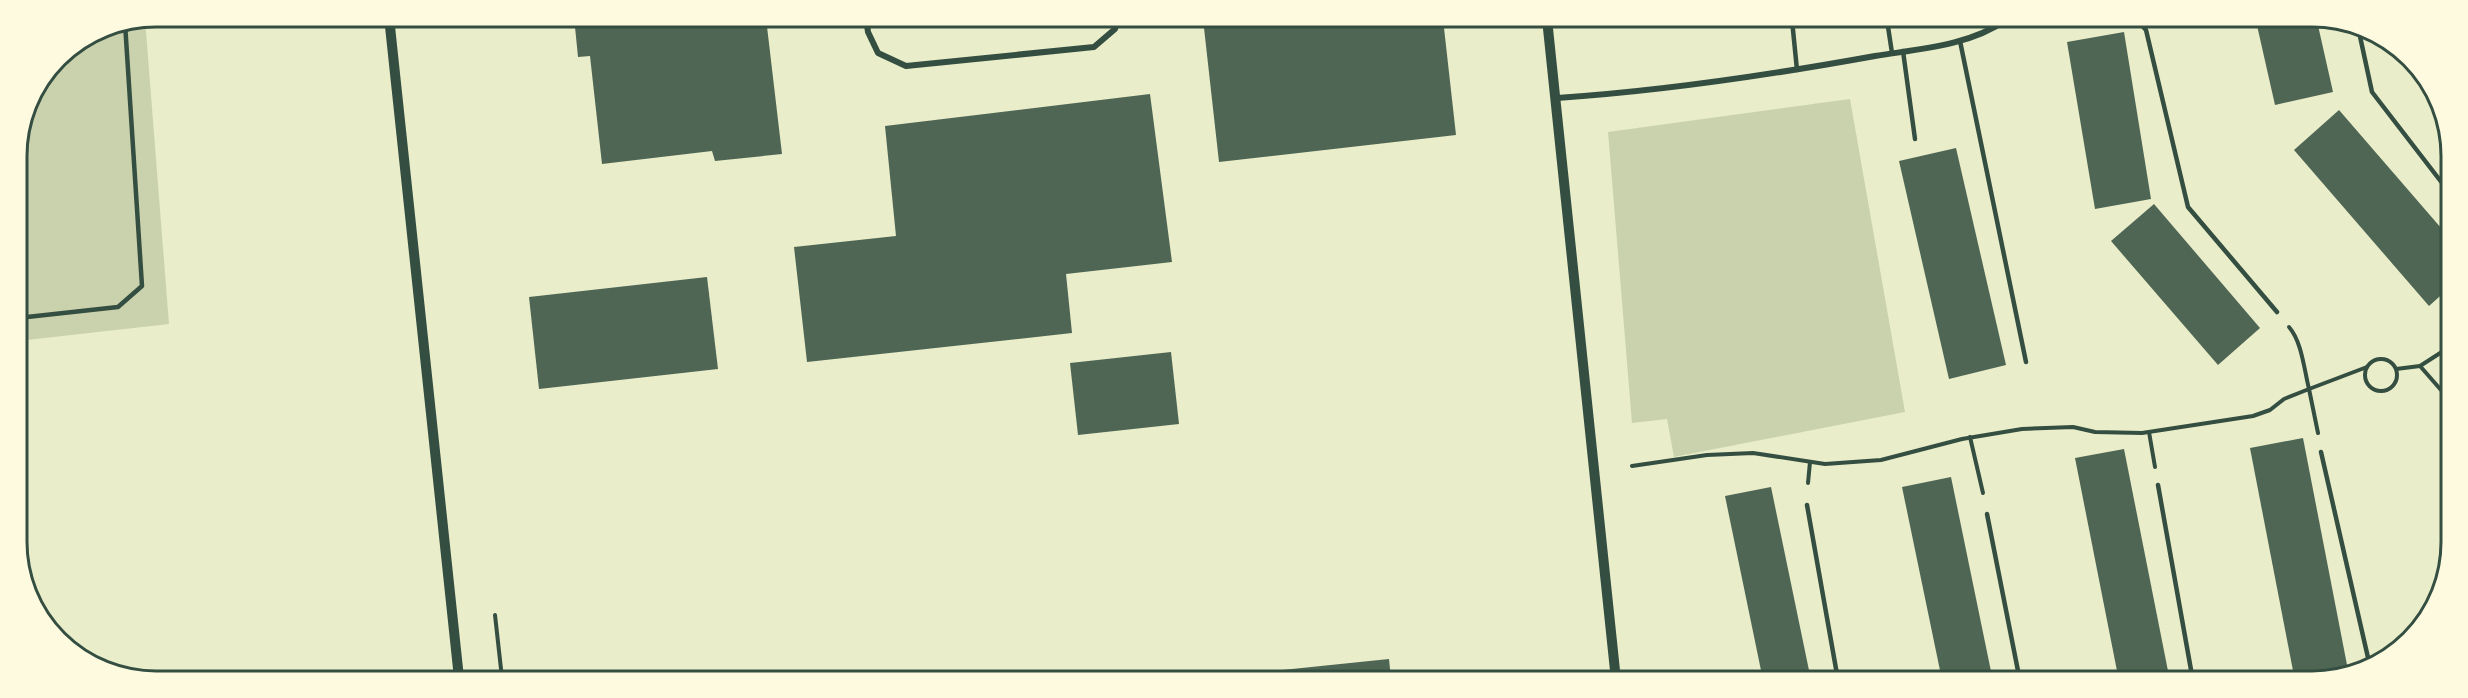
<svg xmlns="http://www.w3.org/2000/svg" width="2468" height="698" font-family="'Source Sans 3',sans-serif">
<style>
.green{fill:#cad2ad}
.building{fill:#4f6655}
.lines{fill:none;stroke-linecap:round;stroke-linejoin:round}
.path{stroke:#344e41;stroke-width:4}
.service{stroke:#344e41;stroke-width:4.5}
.minor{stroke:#344e41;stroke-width:6}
.tertiary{stroke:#344e41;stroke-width:10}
.rim{fill:none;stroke:#344e41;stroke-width:3}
</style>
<rect width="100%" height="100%" fill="#e9edc9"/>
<!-- green -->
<g class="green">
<path d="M145,19L169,324L18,341L17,147L27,102L58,57L103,27Z"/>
<path d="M1850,99L1905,412L1674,457L1667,419L1632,423L1608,132Z"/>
</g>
<!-- building -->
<g class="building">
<path d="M574,17L766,18L782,154L715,161L712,151L602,164L590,56L578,57Z"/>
<path d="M1203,19H1443L1456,135L1219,162Z"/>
<path d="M2256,21H2317L2333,92L2275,105Z"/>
<path d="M2124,32L2151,199L2095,209L2067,42Z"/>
<path d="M1150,94L1172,262L1066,274L1072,333L807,362L794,247L896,236L885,126Z"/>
<path d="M2339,110L2448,236V289L2429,306L2294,150Z"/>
<path d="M1956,148L2006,365L1949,379L1899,161Z"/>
<path d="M2154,204L2260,328L2218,365L2111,241Z"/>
<path d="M707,277L718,369L539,389L529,297Z"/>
<path d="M1171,352L1179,424L1078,435L1070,363Z"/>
<path d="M2303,438L2348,670L2321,681H2295L2250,448Z"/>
<path d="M2124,449L2170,681H2119L2075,458Z"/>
<path d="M1951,477L1993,681L1942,680L1902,487Z"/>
<path d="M1771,487L1811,680H1763L1725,496Z"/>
<path d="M1389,659L1391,679H1243V674Z"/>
</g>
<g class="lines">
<!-- path -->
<g class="path">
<path d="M2289,327C2302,342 2304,369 2309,389L2367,367"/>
<circle cx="2381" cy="375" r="16"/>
<path d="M2420,366L2448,398"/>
<path d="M2396,369L2420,366L2448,348"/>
<path d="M2149,432L2155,467"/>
<path d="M1970,437L1983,493"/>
<path d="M1632,466L1707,455L1753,453L1825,464L1881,460L1962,439L2022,429L2073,427L2095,432L2142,433L2253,416L2270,410L2284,399L2309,389L2318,433"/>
<path d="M1808,483L1810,462"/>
<path d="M495,615L502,678"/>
</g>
<!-- service -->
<g class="service">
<path d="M1792,20L1797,70"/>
<path d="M1887,20L1892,53"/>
<path d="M2138,21L2146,30L2188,207L2277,312"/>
<path d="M2358,27L2372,92L2449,192"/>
<path d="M1960,41L2026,362"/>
<path d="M1903,51L1915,139"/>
<path d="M18,318L118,307L142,286L125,23"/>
<path d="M2321,452L2369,662"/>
<path d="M2158,485L2193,681"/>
<path d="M1807,505L1838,680"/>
<path d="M1987,514L2020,681"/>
</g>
<!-- minor -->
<g class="minor">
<path d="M866,18L868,32L878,53L906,66L1094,47L1115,29L1118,19"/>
<path d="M1557,98C1663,91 1770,75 1875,56C1918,49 1969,46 2006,20"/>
</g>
<!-- tertiary -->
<g class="tertiary">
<path d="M389,17L459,678"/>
<path d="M1547,19L1616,680"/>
</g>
</g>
<!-- crop -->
<path d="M0 0H2468V698H0ZM156 27H2312A129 129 0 0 1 2441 156V542A129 129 0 0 1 2312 671H156A129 129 0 0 1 27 542V156A129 129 0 0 1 156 27Z" fill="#fefae0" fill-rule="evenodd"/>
<path class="rim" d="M156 27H2312A129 129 0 0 1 2441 156V542A129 129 0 0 1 2312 671H156A129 129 0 0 1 27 542V156A129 129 0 0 1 156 27Z"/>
</svg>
